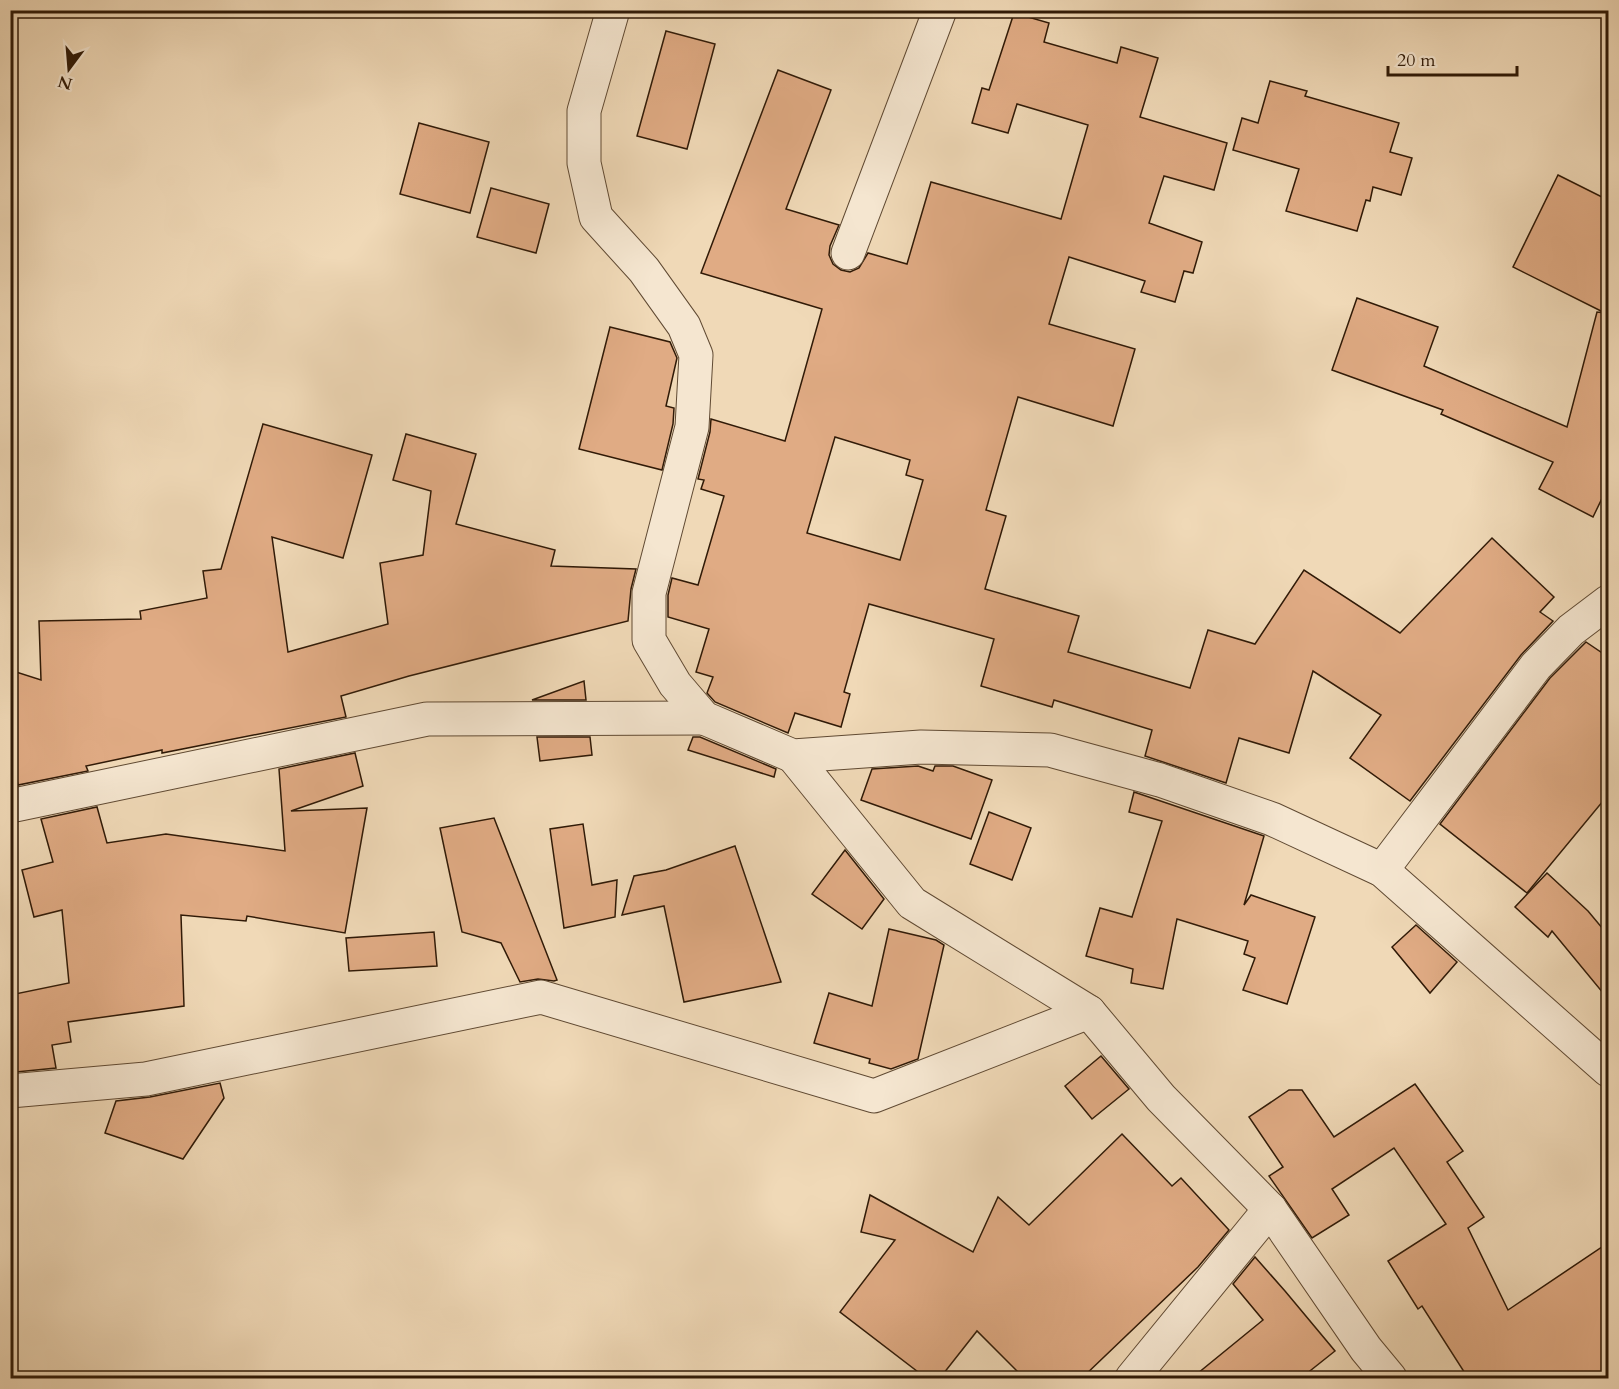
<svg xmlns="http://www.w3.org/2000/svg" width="1619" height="1389" font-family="Cardo,serif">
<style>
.building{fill:#e0ab84;stroke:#301a07;stroke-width:1.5;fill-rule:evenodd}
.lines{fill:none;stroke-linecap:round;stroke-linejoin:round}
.minor-casing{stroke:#604a33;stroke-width:35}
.minor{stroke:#f5e6d0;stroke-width:33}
</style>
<rect width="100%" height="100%" fill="#f0d9b7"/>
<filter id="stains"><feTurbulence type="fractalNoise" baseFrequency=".00333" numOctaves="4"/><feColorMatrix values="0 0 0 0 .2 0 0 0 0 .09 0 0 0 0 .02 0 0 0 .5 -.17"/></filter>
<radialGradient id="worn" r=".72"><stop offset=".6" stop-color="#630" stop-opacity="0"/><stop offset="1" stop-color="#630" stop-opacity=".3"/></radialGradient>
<!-- building -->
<g class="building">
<path d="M1014,13L1049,23L1044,42L1117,63L1121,47L1158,58L1140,117L1227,143L1214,190L1164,176L1149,223L1202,242L1193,273L1184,271L1175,302L1141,292L1145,281L1069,257L1049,324L1135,349L1113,426L1018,397L986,510L1006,516L985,589L1079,616L1068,652L1190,688L1208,630L1255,644L1304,570L1400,633L1492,538L1554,597L1540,612L1553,621L1521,655L1410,801L1350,758L1381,715L1313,671L1289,753L1239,738L1226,783L1145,756L1152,730L1054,700L1052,707L981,686L994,639L869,604L844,692L850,694L841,727L795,713L788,733L715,702L707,693L713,677L696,672L709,629L668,617V595L672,578L698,585L724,496L701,489L704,480L698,479L710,432L711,419L785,441L822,309L701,273L778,70L831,90L786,209L839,225L830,246L829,255L833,264L841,270L850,272L859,268L868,253L907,264L931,182L1061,219L1088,125L1017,104L1008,133L972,123L982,88L989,90ZM835,437L910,460L906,475L923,480L900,560L807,533Z"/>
<path d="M666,31L715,44L687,149L637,136Z"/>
<path d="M1270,81L1307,91L1305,96L1399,123L1390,152L1412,158L1401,195L1373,187L1370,201L1366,200L1357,231L1286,211L1299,169L1233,150L1242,118L1258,123Z"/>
<path d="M419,123L489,142L470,213L400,194Z"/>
<path d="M1558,175L1608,200V486L1593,517L1539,489L1553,462L1441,414L1443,410L1332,370L1357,298L1438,327L1424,366L1567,427L1597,312L1605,313L1513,267Z"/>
<path d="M491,188L549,204L536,253L477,237Z"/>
<path d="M610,327L670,342L677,358L666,406L674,408L673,424L662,470L579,449Z"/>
<path d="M263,424L372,455L343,558L272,537L288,652L388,624L380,563L423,555L431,491L393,480L406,434L476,454L456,524L555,550L551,566L636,569L631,589L628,621L409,676L341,696L346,717L162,753V750L86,766L88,771L18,785L10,749V670L41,680L39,621L141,619L140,611L207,598L203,571L221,569Z"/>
<path d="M1586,642L1608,657V795L1527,893L1440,824L1550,678Z"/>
<path d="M584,681L586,700H532Z"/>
<path d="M537,737H590L592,755L540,761Z"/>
<path d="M693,737H700L776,769L774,777L688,750Z"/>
<path d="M355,753L363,786L291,811L367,808L345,933L247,916L246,921L181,915L184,1006L68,1022L71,1042L52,1045L56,1068L16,1072L10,1035V995L69,983L62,910L34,917L22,870L53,862L41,819L97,807L107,843L166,834L285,851L279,769Z"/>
<path d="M918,766L933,771L935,766H953L992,780L971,839L861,800L872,769Z"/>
<path d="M1134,792L1264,836L1244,905L1251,895L1315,917L1287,1004L1243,990L1255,958L1244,954L1248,941L1177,919L1163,989L1131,983L1133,969L1086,956L1100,908L1132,917L1162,821L1129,812Z"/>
<path d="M989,812L1031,828L1012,880L970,864Z"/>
<path d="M494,818L557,980L554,981L538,979L520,982L501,943L462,932L440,828Z"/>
<path d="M583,824L592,885L617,880L615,917L564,928L550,829Z"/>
<path d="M735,846L781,982L684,1002L664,906L622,915L634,876L666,870Z"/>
<path d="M845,850L884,899L862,929L812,894Z"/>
<path d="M1547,873L1588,911L1608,935V999L1552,931L1548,937L1515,907Z"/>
<path d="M1416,925L1457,962L1430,993L1392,947Z"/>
<path d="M889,929L936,940L944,945L918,1059L891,1069L869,1063L870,1059L814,1043L829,993L872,1006Z"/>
<path d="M434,932L437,966L349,971L346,938Z"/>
<path d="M1101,1056L1129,1089L1092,1119L1065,1086Z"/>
<path d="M220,1083L224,1098L183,1159L105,1133L116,1101L150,1097Z"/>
<path d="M1415,1084L1463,1151L1447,1162L1484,1217L1468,1228L1508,1310L1608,1243V1378H1468L1422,1306L1418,1309L1388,1261L1446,1224L1394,1148L1332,1189L1349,1215L1312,1238L1269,1176L1283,1167L1249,1117L1289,1090H1302L1334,1137Z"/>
<path d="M1122,1134L1172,1186L1181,1178L1229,1230L1198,1267L1082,1378H1024L977,1331L940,1378H926L840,1312L895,1240L861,1232L870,1195L973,1252L998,1197L1029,1225Z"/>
<path d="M1255,1257L1285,1291L1335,1351L1301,1378H1192L1263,1320L1233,1284Z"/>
</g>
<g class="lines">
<defs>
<g id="minor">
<path d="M613,10L584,111V163L596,217L644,270L684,326L696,355L692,427L649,593V640L675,684L704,718L793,756L921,747L1050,750L1160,780L1272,819L1382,870L1608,1070"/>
<path d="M848,253L940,10"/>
<path d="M793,756L912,903L1089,1012L1161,1098L1270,1209L1366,1349L1390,1378"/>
<path d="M10,806L427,719L704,718"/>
<path d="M1382,870L1536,666L1571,630L1608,602"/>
<path d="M10,1091L146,1079L541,997L874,1096L1089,1012"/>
<path d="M1132,1378L1270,1209"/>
</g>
</defs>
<!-- minor casing -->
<use href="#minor" class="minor-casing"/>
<!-- minor -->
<use href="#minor" class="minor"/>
</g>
<!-- margin -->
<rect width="1619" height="1389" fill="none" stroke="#f0d9b7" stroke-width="36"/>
<rect x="12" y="12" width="1595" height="1365" fill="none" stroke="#301a07" stroke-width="3"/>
<rect x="18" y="18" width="1583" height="1353" fill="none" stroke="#301a07" stroke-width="1.5"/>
<!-- north arrow -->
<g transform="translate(69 69) rotate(196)" stroke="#f5e6d0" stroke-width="4.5" paint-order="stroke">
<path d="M0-4.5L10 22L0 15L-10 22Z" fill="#301a07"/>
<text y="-9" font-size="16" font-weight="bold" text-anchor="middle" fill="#301a07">N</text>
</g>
<!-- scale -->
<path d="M1388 66v9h129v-9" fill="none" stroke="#301a07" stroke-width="3"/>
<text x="1397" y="66" font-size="18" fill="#301a07" stroke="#f5e6d0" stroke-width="4.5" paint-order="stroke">20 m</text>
<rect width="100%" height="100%" filter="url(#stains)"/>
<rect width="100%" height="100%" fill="url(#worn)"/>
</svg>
